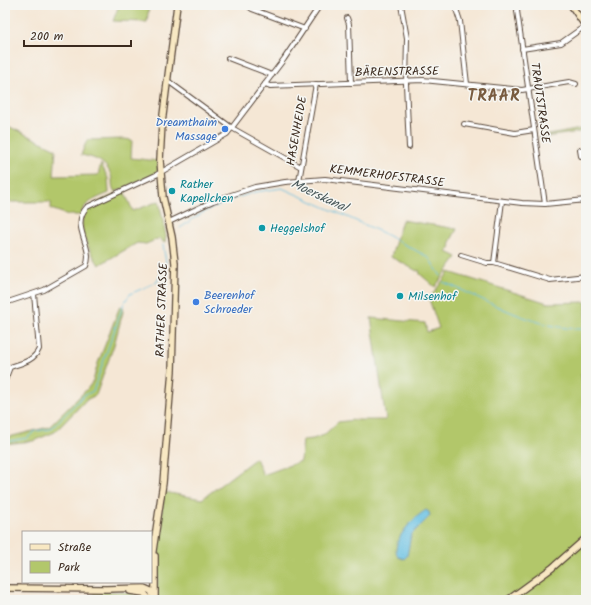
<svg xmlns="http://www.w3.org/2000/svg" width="591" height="605" font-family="Kalam,sans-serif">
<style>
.green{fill:#b2c76b;stroke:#767844}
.water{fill:#65bfe2;stroke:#507480}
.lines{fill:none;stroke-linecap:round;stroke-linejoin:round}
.stream{stroke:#65bfe2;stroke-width:1}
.street-casing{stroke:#574639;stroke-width:6}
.secondary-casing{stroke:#574639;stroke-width:8}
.street{stroke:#fff;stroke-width:4}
.secondary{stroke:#f8e8c3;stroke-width:5.5}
.shop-dot{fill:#3f7fe0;stroke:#f6f6f2;stroke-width:1.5}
.culture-dot{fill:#0f9aa8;stroke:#f6f6f2;stroke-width:1.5}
.labels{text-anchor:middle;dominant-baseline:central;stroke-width:3;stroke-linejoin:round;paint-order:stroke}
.street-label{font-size:12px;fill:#3b2a1e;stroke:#f6f6f2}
.shop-label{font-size:12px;fill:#366cbe;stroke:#f6f6f2;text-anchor:end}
.culture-label{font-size:12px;fill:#0d838f;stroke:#f6f6f2;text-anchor:start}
.water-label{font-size:13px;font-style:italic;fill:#485759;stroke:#f6f6f2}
.district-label{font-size:16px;font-weight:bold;letter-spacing:1px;fill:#795c40;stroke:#f6f6f2}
</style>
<rect width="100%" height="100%" fill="#f6f6f2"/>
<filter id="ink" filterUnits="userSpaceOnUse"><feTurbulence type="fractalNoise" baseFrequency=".025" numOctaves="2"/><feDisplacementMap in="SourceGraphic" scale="8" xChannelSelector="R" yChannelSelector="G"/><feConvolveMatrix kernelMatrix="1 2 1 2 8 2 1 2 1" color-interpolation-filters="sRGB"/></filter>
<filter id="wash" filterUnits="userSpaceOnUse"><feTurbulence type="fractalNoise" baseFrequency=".012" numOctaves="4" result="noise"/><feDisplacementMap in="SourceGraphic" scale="16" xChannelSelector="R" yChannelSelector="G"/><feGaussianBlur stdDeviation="0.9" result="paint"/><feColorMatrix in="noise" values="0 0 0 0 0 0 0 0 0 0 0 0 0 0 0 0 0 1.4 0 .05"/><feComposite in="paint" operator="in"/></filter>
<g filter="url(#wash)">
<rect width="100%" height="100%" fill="#f5e7d5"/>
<!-- green -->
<g class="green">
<path d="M119,5H149L147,22L113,21Z"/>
<path d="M5,119V123L10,127L56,149L54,176L98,175L101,164L108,178L109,193C98,198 83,202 81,215H68L51,209V202H5Z"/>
<path d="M586,128V131L539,138V137Z"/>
<path d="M124,139L132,140L131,158L158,161V170L155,174L115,192C112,188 112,184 112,179C108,162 96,158 81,155L87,140Z"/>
<path d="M124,191L133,211L159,201L166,236L165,242L164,243L160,238L146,244L137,243L99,265C90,251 73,225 88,209C94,202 115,195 124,191Z"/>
<path d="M402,220L457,229L449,244L451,246L447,252L457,257L435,287L420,274L419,270L417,271L391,257Z"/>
<path d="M449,272L548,303L586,302V373L581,374L582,382L586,381V600H157L159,539L164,492L202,499L256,458L263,475L301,461L303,440L313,439L324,435L338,422L354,420H386L371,318L425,323L427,332L439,328L429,299Z"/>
<path d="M120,306L124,308L114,345L96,395L86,400L55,432L33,441L5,444V438L49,427L88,388L93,381L98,363Z"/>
<path d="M94,591C108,592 138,590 148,600L94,599Z"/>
</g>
<!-- water -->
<path class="water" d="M426,510L429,512L430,516L411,535L407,556L404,559L398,557C389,542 414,517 426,510Z"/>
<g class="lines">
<!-- stream -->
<g class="stream">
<path d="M180,228L202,213L230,200L255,192L282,188L381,232L428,257L441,276"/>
<path d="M443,282C487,300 538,331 586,329"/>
<path d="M5,442L27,438L35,431L51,429L83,396L93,391L124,303L130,294L157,282L166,262L163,245"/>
</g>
</g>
</g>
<g filter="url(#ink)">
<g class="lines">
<defs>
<g id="street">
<path d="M247,5L252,9L305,29"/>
<path d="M401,5L407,38L406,84L409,147"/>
<path d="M518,5L517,11L545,204"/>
<path d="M456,9L460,21L467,84"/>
<path d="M347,18L349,24L351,83"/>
<path d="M522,49L561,43L585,26"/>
<path d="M228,58L272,75"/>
<path d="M168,81L232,128L301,167"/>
<path d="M265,84L270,86L423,80L522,90L569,82L576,84"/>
<path d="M464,124L515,133L534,130"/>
<path d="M586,149L580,150L581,156L586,155"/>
<path d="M299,181L316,84"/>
<path d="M169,222L213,201L255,187L285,182L325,179L522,203L545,204L586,200"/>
<path d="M461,255L487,263H494L550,280L586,276"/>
<path d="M494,263L502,201"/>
<path d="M5,303L44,290L86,266C95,247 69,226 87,207L156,175L227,134L284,59L320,5"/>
<path d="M5,380L10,367C22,363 34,361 39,349L34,294"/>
</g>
<g id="secondary">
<path d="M571,5L586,27"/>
<path d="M151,564L163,483L172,370L175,263L172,237L163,197L160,160L162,123L177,5"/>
<path d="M5,588L106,589L144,588L151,591L155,600"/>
<path d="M130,591L144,593L150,600"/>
<path d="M155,596V556"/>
<path d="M508,600L552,568L586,538"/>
</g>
</defs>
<!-- street casing -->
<use href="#street" class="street-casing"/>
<!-- secondary casing -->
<use href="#secondary" class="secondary-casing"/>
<!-- street -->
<use href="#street" class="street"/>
<!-- secondary -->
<use href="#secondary" class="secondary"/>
</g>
</g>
<!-- markers -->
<g class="shop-dot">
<circle cx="225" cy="129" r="4"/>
<circle cx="196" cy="302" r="4"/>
</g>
<g class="culture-dot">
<circle cx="172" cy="191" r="4"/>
<circle cx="262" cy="228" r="4"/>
<circle cx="400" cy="296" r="4"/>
</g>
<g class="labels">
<!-- street labels -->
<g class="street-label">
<text transform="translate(397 72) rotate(-1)">BÄRENSTRASSE</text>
<text transform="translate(540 103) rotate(82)">TRAUTSTRASSE</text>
<text transform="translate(297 131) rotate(-80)">HASENHEIDE</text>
<text transform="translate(387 176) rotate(7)">KEMMERHOFSTRASSE</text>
<text transform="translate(162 310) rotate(-88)">RATHER STRASSE</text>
</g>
<!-- shop labels -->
<g class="shop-label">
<text x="217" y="122">Dreamthaim<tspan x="217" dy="14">Massage</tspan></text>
<text x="204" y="295" text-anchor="start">Beerenhof<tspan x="204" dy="14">Schroeder</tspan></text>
</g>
<!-- culture labels -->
<g class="culture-label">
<text x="180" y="184">Rather<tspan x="180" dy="14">Kapellchen</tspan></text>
<text x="270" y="228">Heggelshof</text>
<text x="408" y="296">Milsenhof</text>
</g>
<!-- water labels -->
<g class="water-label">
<text transform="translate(319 196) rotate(25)">Moerskanal</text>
</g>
<!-- district labels -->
<g class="district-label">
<text x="494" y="96">TRAAR</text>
</g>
</g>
<!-- margin -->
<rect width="591" height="605" fill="none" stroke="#f6f6f2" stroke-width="20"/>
<!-- legend -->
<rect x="22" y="531" width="130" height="52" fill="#f6f6f2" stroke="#aba49d"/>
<rect x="30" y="544" width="20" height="6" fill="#f8e8c3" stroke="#aba49d"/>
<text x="58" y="551" font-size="12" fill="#3b2a1e">Straße</text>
<rect x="30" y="561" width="20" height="12" fill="#b2c76b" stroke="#aba49d"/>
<text x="58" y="571" font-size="12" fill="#3b2a1e">Park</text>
<!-- scale -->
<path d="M24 40v6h107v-6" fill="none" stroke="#3b2a1e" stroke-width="2"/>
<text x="30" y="40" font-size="12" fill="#3b2a1e" stroke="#f6f6f2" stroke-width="3" paint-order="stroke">200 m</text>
</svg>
